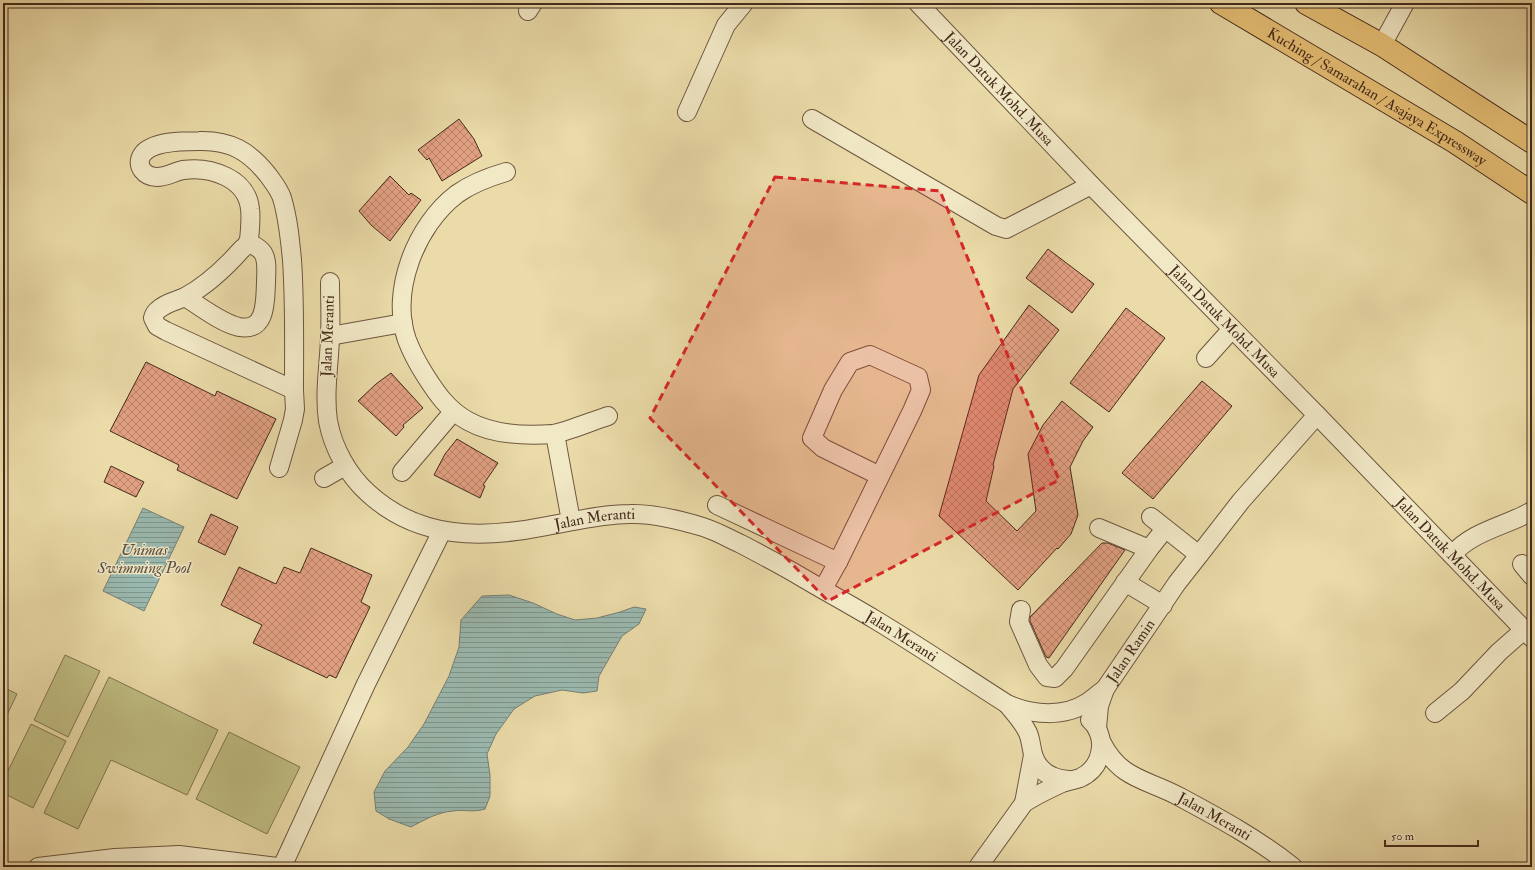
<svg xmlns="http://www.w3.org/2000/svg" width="1535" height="870" font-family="'IM FELL Double Pica',serif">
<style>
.pitch{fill:#bfbd82;stroke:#82744f}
.water{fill:url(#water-rules);stroke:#788075}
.building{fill:url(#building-cross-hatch);stroke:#452a1c}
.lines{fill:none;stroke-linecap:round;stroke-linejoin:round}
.minor-casing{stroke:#6e563f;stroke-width:20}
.highway-casing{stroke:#452a1c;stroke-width:24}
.minor{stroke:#f1e8c6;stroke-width:18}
.highway{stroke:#e5be74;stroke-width:22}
.marked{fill:#d62828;fill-opacity:0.2;stroke:#d62828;stroke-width:3;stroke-dasharray:8 5;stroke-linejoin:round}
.labels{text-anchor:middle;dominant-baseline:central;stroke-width:3;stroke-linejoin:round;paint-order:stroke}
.street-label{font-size:15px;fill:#452a1c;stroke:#f1e8c6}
.water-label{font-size:16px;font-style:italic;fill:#5a4e41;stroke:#f1e8c6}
</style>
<defs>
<pattern id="water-rules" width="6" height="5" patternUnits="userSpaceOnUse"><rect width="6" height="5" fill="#9ab9b0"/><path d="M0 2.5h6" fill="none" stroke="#7f978e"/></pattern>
<pattern id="building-cross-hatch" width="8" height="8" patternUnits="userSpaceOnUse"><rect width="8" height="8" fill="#e2a082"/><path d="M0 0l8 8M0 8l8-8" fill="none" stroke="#b9836a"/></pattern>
</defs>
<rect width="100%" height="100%" fill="#eadba8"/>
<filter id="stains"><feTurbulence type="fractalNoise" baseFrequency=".005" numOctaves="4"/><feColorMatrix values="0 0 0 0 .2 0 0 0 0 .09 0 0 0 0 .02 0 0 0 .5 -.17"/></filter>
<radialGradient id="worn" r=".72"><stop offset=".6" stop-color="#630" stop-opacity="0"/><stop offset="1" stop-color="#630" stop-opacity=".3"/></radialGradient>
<!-- pitch -->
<g class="pitch">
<path d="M65,655L100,671L68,737L34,720Z"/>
<path d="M109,677L218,730L187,795L111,760L78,829L44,813Z"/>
<path d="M5,688L17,694L6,717L3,715V693Z"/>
<path d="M31,724L66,741L33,808L3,793V781Z"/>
<path d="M229,732L300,767L267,834L196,799Z"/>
</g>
<!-- water -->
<g class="water">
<path d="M143,508L184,527L144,611L103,591Z"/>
<path d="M509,595L533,603L557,614L575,620L597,618L620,612L634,607L646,609L639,624L622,636L599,676L597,691L583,693L562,690L535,696L514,709L496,734L487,754L490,775V796L485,809C471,813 466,809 453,811C438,812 424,820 411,827L389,819L376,811L374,792L385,771L408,747L424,724L449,676L459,647L461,620L482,596Z"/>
</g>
<!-- building -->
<g class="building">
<path d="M459,119L474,139L482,156L442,181L429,158L427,160L418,150Z"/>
<path d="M390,176L409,195L411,193L421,200L390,241L371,225L359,211Z"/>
<path d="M1048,249L1094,284L1072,313L1026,278Z"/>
<path d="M1029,305L1059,330L1013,389L993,465L994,466L986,501L1017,531L1036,511L1028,454L1043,425L1062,401L1093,427L1083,441L1070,467L1078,515L1071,534L1058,549L1057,548L1018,590L939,516L979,375Z"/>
<path d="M1126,308L1165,338L1109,412L1070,383Z"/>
<path d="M146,362L215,396L217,391L276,419L237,499L177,470L179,465L110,431Z"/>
<path d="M391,373L423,408L403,425L404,427L396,436L358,401L376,384Z"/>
<path d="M1202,381L1232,406L1153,499L1122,473Z"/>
<path d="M457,439L498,463L483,485L485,486L480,498L434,475L445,454Z"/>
<path d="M111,466L144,482L136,497L104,482Z"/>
<path d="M211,514L238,527L225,555L198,542Z"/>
<path d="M1102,543H1108L1125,550L1049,658L1046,657L1030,621V617Z"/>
<path d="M311,548L372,575L361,602L370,607L336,678L329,675L327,678L253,643L262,625L221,605L239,567L276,584L284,567L300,573Z"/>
</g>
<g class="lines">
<defs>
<g id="minor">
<path id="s1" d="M918,3L1091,185L1317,415L1532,638"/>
<path d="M528,11L533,3"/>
<path d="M1382,45L1405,3"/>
<path d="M687,112L726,25L744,3"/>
<path d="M812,119L996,226L1006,229L1091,185"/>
<path d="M506,172C489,177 471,184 457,194C416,225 390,291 407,340C412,353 418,364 425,375C437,394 448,410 468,421C493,435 526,436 553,434C559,433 565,431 571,429C583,425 596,420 608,416"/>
<path id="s2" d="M330,282C330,300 331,319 330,338C329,366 324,393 328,421C333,448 348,475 368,493C419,540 483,539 547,526C575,521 602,514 630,514C654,513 680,520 703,527C716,531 728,538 741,544C760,554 779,564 798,575C823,590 849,604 874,619C919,646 963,676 1007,704C1032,715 1064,718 1088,702C1094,698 1099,693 1105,689"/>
<path d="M185,297C200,306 221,323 239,327C267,332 265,301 266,283C266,273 268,261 263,253C259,247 253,245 248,242"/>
<path d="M330,336L403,323"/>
<path d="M1206,358L1232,329"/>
<path d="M555,434L571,521"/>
<path d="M279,468L293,420L295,409L294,390L166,331L157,326L153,318C154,314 155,312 158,310C165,303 176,301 185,297C207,285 225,268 241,250C243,248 247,245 248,242C250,238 251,215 250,209C247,178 210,166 183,170C174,172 166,177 157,177C145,177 135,166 142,155C151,141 185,141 199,141C230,140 249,151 268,175C273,182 279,189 282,198C288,218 290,239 292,260C295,303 294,347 294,390"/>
<path d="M402,472L453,412"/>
<path d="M324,478L345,466"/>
<path d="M717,505L838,562"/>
<path d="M1151,517L1199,555"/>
<path d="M1099,528L1149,549"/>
<path d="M1452,555C1472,531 1506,526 1532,511"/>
<path d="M1522,564L1532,576"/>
<path d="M1125,582L1163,605"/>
<path d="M823,589L838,562L912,411L921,390L918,377L870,355L850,362L833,390L812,438L823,448L880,476"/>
<path d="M1021,610L1019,622L1038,665L1047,677L1055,678L1064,669L1149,549L1165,529"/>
<path d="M1008,705C1015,714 1023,722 1028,733C1031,740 1031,747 1033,754C1038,772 1052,779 1069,780"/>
<path d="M1435,713L1462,691L1499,652L1524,630"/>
<path id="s3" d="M1097,728L1099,706L1105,689L1177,583L1199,555L1241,501L1317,415"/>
<path id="s4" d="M1102,743C1121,780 1147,779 1180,797C1219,818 1258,839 1293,867"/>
<path d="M1024,803L1033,755"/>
<path d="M38,867L115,858L179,855L277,867"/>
<path d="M282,867L366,684L442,531"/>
<path d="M978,867L1024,803C1036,795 1049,789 1062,783C1068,781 1074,780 1080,778C1093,772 1100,761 1101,747C1102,737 1097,726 1090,720"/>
</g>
<g id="highway">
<path id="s5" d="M1221,3L1455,142L1532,193"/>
<path d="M1306,3L1382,45L1532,142"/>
</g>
</defs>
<!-- minor casing -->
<use href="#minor" class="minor-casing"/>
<!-- highway casing -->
<use href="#highway" class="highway-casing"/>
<!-- minor -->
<use href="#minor" class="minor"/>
<!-- highway -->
<use href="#highway" class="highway"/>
</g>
<!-- marked area -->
<path class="marked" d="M775,177L940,191L1059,480L828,601L650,418Z"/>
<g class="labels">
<!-- street labels -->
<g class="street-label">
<text stroke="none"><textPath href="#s1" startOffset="118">Jalan Datuk Mohd. Musa</textPath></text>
<text stroke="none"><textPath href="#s5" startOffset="182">Kuching / Samarahan / Asajaya Expressway</textPath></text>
<text stroke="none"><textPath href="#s1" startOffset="442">Jalan Datuk Mohd. Musa</textPath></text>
<text transform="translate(328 336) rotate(-88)">Jalan Meranti</text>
<text stroke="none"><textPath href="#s2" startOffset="461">Jalan Meranti</textPath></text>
<text stroke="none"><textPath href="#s1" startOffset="766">Jalan Datuk Mohd. Musa</textPath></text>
<text stroke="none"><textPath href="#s2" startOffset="798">Jalan Meranti</textPath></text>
<text stroke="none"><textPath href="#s3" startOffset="86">Jalan Ramin</textPath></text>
<text stroke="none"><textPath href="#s4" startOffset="137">Jalan Meranti</textPath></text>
</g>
<!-- water labels -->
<g class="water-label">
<text x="144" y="550">Unimas<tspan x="144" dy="18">Swimming Pool</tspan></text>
</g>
</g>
<!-- margin -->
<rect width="1535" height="870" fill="none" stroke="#eadba8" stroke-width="16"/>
<rect x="4" y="4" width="1527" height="862" fill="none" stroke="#452a1c" stroke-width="2"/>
<rect x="8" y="8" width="1519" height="854" fill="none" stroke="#452a1c"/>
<!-- scale -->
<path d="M1385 840v6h93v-6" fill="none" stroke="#452a1c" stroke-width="2"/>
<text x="1391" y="840" font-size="12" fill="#452a1c" stroke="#f1e8c6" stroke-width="3" paint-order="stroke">50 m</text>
<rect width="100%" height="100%" filter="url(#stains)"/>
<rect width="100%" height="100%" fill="url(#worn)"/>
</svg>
